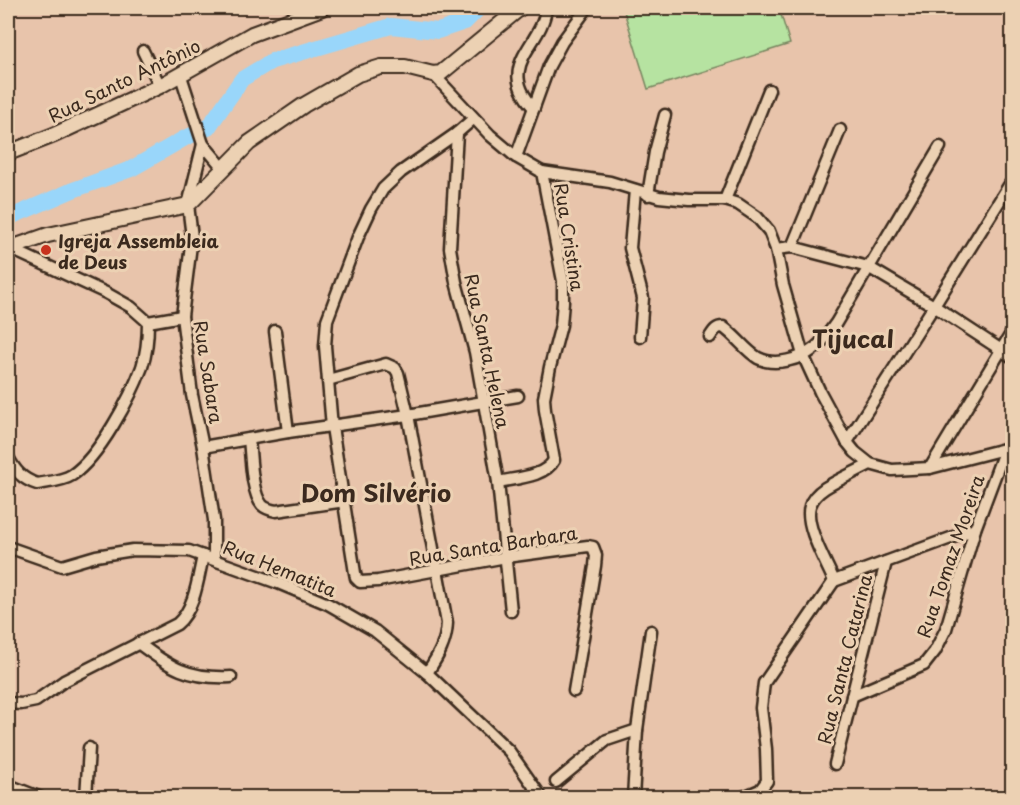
<svg xmlns="http://www.w3.org/2000/svg" width="1020" height="805" font-family="'Playpen Sans',sans-serif">
<style>
.park{fill:#b6e3a1;stroke:#788660;stroke-width:1.5}
.lines{fill:none;stroke-linecap:round;stroke-linejoin:round}
.river{stroke:#99d6fa;stroke-width:16}
.minor-casing{stroke:#3b2a1e;stroke-width:15}
.major-casing{stroke:#3b2a1e;stroke-width:18}
.minor{stroke:#ecd1b3;stroke-width:10}
.major{stroke:#ecd1b3;stroke-width:14}
.poi-dot{fill:#c8321e;stroke:#ecd1b3;stroke-width:2}
.labels{text-anchor:middle;dominant-baseline:central;stroke-width:6;stroke-linejoin:round;paint-order:stroke}
.street-label{font-size:18px;fill:#3b2a1e;stroke:#ecd1b3}
.poi-label{font-size:18px;font-weight:bold;fill:#3b2a1e;stroke:#ecd1b3;text-anchor:start}
.district-label{font-size:24px;font-weight:bold;fill:#3b2a1e;stroke:#ecd1b3}
</style>
<rect width="100%" height="100%" fill="#e8c4ab"/>
<filter id="ink" filterUnits="userSpaceOnUse"><feTurbulence type="fractalNoise" baseFrequency=".0167" numOctaves="2"/><feDisplacementMap in="SourceGraphic" scale="12" xChannelSelector="R" yChannelSelector="G"/><feConvolveMatrix kernelMatrix="1 2 1 2 8 2 1 2 1" color-interpolation-filters="sRGB"/></filter>
<g filter="url(#ink)">
<!-- park -->
<path class="park" d="M623,8H779L790,44L648,89Z"/>
<g class="lines">
<!-- river -->
<path class="river" d="M8,218L73,190L131,169L185,138L208,128L242,79L272,61L391,26L438,31L465,22L479,8"/>
<defs>
<g id="minor">
<path d="M143,51L160,86"/>
<path d="M433,74L490,135L516,157L542,172L610,182L659,197L689,200H725L738,204L757,217L769,231L776,249L783,285L803,355L820,392L847,442L855,452L870,464L892,470L930,468L1012,447"/>
<path d="M181,76L203,144L224,169"/>
<path d="M534,108C494,65 543,45 546,8"/>
<path d="M473,119L457,133L401,172L383,189L371,209L358,237L327,320L325,346L332,427L355,573L356,578L360,582L378,581L506,557L588,546L593,547L596,555L595,566L574,691"/>
<path d="M457,133L450,248L456,282L475,352L498,482L511,611"/>
<path d="M203,144L188,205L192,237L182,316L192,395L203,447L214,520V559"/>
<path d="M516,157L549,66L562,42L587,8"/>
<path d="M635,190L630,248L643,298L640,337"/>
<path d="M648,195L655,152L665,115"/>
<path d="M725,200L769,90"/>
<path d="M792,247L840,130"/>
<path d="M776,249L792,247L868,267L934,306L1012,357"/>
<path d="M148,322L182,316"/>
<path d="M275,331L288,432"/>
<path d="M710,337C714,331 716,327 723,327C736,336 745,350 758,358C775,367 801,359 815,348C823,342 830,331 836,323L940,147"/>
<path d="M328,380L386,364L395,368L398,373L408,415L447,623C446,644 438,656 427,673"/>
<path d="M249,439C251,456 251,492 262,505C266,509 271,510 276,511L345,501"/>
<path d="M847,442L934,306L1010,184"/>
<path d="M203,447L288,432L408,415L518,396"/>
<path d="M8,457C15,471 22,479 37,484C48,482 63,481 72,475C99,457 131,397 142,367C147,352 148,337 148,322L131,307L106,293L11,249"/>
<path d="M930,468L1012,332"/>
<path d="M498,482C516,478 545,477 554,460L545,410L544,398L550,367L561,325L563,302V281L542,172"/>
<path d="M8,547L62,566L96,556L133,550L189,551L278,583L328,604L375,631L427,673L509,751L542,798"/>
<path d="M834,581C826,562 804,525 810,506C812,499 819,492 825,488C839,479 856,472 870,464"/>
<path d="M834,581L975,529"/>
<path d="M138,643C172,668 187,679 231,677"/>
<path d="M852,696L924,665L935,651L946,629L975,529L1005,449"/>
<path d="M8,703L21,704L36,701L64,681L177,624C195,609 198,578 203,556"/>
<path d="M835,764L886,562"/>
<path d="M556,782L607,740L637,730"/>
<path d="M8,785L41,798"/>
<path d="M86,798L89,748"/>
<path d="M633,798L637,730L651,631"/>
<path d="M741,798L760,790L767,781L766,749L761,708L764,683L834,581"/>
</g>
<g id="major">
<path d="M8,153L54,135L160,86L252,34L322,8"/>
<path d="M8,249L48,235L188,205L249,143L304,105L358,74L381,67H405L433,74L441,73L520,8"/>
</g>
</defs>
<!-- minor casing -->
<use href="#minor" class="minor-casing"/>
<!-- major casing -->
<use href="#major" class="major-casing"/>
<!-- minor -->
<use href="#minor" class="minor"/>
<!-- major -->
<use href="#major" class="major"/>
</g>
</g>
<!-- markers -->
<circle class="poi-dot" cx="46" cy="250" r="6"/>
<g class="labels">
<!-- street labels -->
<g class="street-label">
<text transform="translate(124 80) rotate(-26)">Rua Santo Antônio</text>
<text transform="translate(570 237) rotate(81)">Rua Cristina</text>
<text transform="translate(488 351) rotate(78)">Rua Santa Helena</text>
<text transform="translate(209 372) rotate(81)">Rua Sabara</text>
<text transform="translate(493 545) rotate(-9)">Rua Santa Barbara</text>
<text transform="translate(950 556) rotate(-71)">Rua Tomaz Moreira</text>
<text transform="translate(280 568) rotate(22)">Rua Hematita</text>
<text transform="translate(844 659) rotate(-76)">Rua Santa Catarina</text>
</g>
<!-- poi labels -->
<g class="poi-label">
<text x="58" y="240">Igreja Assembleia<tspan x="58" dy="21">de Deus</tspan></text>
</g>
<!-- district labels -->
<g class="district-label">
<text x="853" y="338">Tijucal</text>
<text x="376" y="492">Dom Silvério</text>
</g>
</g>
<!-- margin -->
<rect width="1020" height="805" fill="none" stroke="#ecd1b3" stroke-width="30"/>
<rect x="15" y="15" width="990" height="775" fill="none" stroke="#3b2a1e" stroke-width="2" filter="url(#ink)"/>
</svg>
